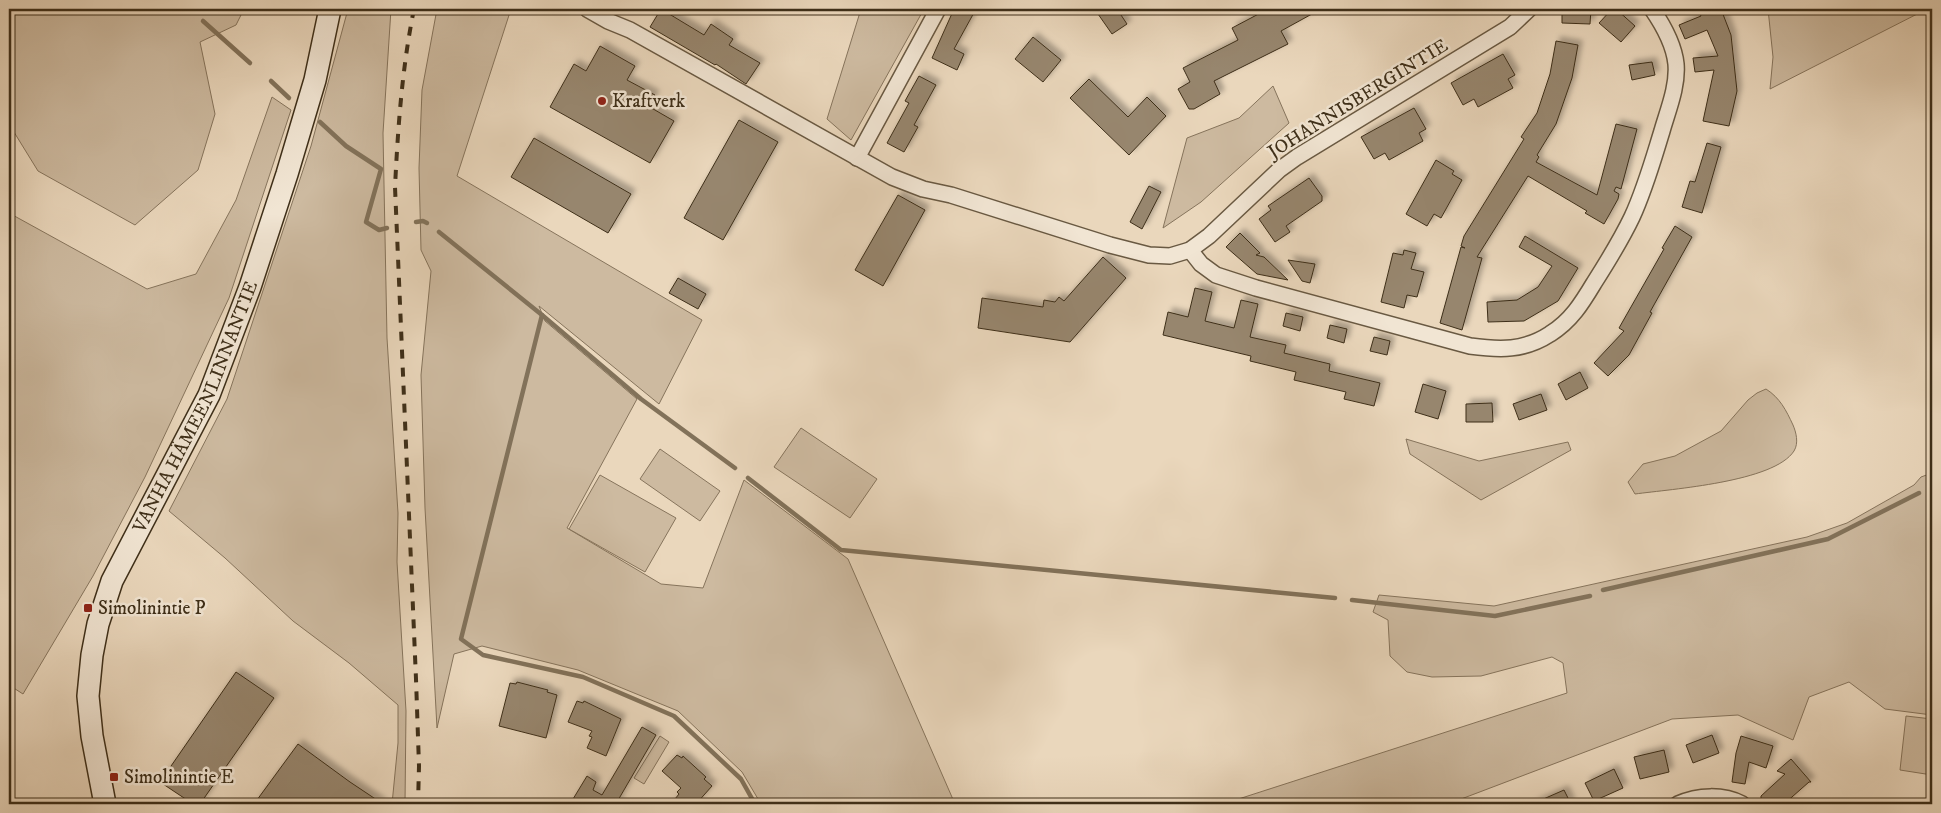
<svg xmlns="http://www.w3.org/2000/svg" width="1941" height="813" font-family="'IM FELL DW Pica',serif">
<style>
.green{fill:#cdbaa0;stroke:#86745c}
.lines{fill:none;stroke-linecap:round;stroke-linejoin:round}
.stream{stroke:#82725a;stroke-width:4.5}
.building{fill:#97866e;stroke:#3e2f19;filter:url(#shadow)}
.street-casing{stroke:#695942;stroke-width:18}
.secondary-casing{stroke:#3e2f19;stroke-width:24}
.street{stroke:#f1e5d3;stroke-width:15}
.secondary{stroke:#f1e5d3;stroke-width:21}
.rail{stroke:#3e2f19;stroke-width:4;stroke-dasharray:9 9;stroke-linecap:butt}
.poi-dot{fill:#8f2418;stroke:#f1e5d3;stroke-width:2}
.labels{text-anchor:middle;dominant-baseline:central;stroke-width:5;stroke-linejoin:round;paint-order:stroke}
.street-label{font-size:19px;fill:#3e2f19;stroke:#f1e5d3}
.poi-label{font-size:19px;fill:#3e2f19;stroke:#f1e5d3;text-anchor:start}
</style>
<defs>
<filter id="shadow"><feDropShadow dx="4.5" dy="-4.5" stdDeviation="2.5" flood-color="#0004"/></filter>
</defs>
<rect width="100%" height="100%" fill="#ead7bc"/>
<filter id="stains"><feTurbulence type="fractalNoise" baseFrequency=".004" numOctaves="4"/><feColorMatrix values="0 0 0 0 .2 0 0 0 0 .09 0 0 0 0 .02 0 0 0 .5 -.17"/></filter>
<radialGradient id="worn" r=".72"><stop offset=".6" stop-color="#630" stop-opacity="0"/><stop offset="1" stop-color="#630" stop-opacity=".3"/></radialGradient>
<!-- green -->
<g class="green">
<path d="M9,9H244L236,25L200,42L215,114L198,170L135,225L38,171L9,124Z"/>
<path d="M348,9H391L383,133L387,338L398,513L397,562L406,711L405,804H392L398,743V705L349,663L293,621L225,558L169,511L227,399L311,146Z"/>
<path d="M437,9H511L457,176L702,320L659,404L539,306L545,321L637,399L567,528L661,584L703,588L744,480L848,559L955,804H761L742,772L678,711L578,670L482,646L454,654L437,728L425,508L421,375L431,271L421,250L419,168L422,90Z"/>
<path d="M861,9H924L851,140L827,119Z"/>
<path d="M1768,9H1927L1770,89L1773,57Z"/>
<path d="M1273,86L1289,123L1201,202L1163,228L1187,138L1239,118Z"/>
<path d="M272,97L291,110L229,298L145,477L93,576L23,694L9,685V213L147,289L196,274L236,200Z"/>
<path d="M1766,389C1780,398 1786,410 1793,425C1796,432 1799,443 1794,451C1774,482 1672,489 1635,494L1628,482L1643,464L1675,456L1721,431L1748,400L1757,393Z"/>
<path d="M801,428L877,479L850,518L774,467Z"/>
<path d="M1406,439L1479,461L1568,442L1571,450L1481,500L1410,454Z"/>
<path d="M660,449L720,491L700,521L640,479Z"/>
<path d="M1932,473V715L1885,709L1849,682L1809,697L1793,740L1738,715L1672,719L1448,804H1223L1567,693L1563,663L1552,657L1481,676L1432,677L1407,672L1390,656L1388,620L1373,612L1379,595L1494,606L1807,537L1847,523L1914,485L1921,477Z"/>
<path d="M600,475L676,518L645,572L569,529Z"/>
<path d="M1906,716L1932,719V775L1900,770Z"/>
<path d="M660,736L669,742L644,784L634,778Z"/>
</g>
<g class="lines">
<!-- stream -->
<g class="stream">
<path d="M203,21L250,63"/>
<path d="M271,81L289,98"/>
<path d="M320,122L346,146L381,169L366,222L379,230L387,228"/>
<path d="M416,222L423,221L427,223"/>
<path d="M439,232L542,315L641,399L735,468"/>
<path d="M542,315L461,639L483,655L583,677L674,716L741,779L755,804"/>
<path d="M748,478L841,550L1335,598"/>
<path d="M1603,590L1828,539L1919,493"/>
<path d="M1352,600L1495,616L1590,596"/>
</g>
</g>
<!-- building -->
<g class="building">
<path d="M661,9L704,35L711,24L733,39L729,45L760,63L746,84L716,64L715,65L650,27Z"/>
<path d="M954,9H976L954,49L964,54L957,70L932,58Z"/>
<path d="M1105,9H1117L1127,24L1112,34L1098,14Z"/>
<path d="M1268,9H1321L1281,31L1288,44L1214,81L1220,94L1194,109H1189L1178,89L1190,82L1183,68L1238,40L1232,28Z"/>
<path d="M1562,9H1591L1590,24L1562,23Z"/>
<path d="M1612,9H1616L1635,26L1621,42L1599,23Z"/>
<path d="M1698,9H1721L1731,35L1737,91L1729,126L1703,121L1714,70L1695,72L1693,58L1718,56L1707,30L1685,39L1679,25L1701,16Z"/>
<path d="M1033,37L1061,60L1043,82L1015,59Z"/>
<path d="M1556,41L1578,45L1572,78L1556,124L1537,155L1539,157L1536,162L1597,195L1616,124L1637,129L1621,189L1616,187L1614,191L1619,194L1618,199L1604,224L1585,213L1587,211L1528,176L1477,257L1482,258L1462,330L1440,323L1461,247L1465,248L1461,246L1464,236L1524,139L1521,137L1537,113L1550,74Z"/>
<path d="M600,46L635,66L627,80L655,95L648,106L674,121L650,163L550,107L574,64L586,71Z"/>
<path d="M1503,54L1515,75L1508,79L1513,88L1478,107L1474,99L1463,105L1451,83Z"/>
<path d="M1652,62L1655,75L1632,80L1629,65Z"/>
<path d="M919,76L936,85L914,125L918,127L904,152L887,143L909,103L905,101Z"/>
<path d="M1089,79L1128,117L1147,97L1166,116L1129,155L1070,98Z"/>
<path d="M1414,108L1426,129L1419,133L1423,141L1389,160L1385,153L1374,159L1361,137Z"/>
<path d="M739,120L778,142L723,240L684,218Z"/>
<path d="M534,138L631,194L608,233L511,177Z"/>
<path d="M1707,143L1721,147L1702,213L1682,207L1690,181L1695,182Z"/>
<path d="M1436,160L1454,171L1452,174L1462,180L1441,218L1434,214L1427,226L1406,214Z"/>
<path d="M1309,178L1322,196V201L1286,226L1290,232L1275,242L1259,219L1271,210L1268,206Z"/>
<path d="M1149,186L1161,192L1142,229L1130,222Z"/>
<path d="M898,195L925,210L883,286L855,270Z"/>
<path d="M1675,226L1692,237L1650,312L1652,313L1629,355L1608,376L1594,363L1624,331L1619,328L1664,249L1662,248Z"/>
<path d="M1240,233L1260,253L1256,255L1264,257L1288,280L1257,274L1226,247Z"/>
<path d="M1525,236L1578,268L1558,301L1524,321L1488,322L1487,302L1517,300L1538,287L1552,266L1519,247Z"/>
<path d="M1404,250L1416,253L1411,269L1424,272L1417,297L1407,295L1404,308L1381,302L1393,253L1403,255Z"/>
<path d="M1103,257L1126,278L1070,342L978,328L982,298L1043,307L1044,300L1055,302L1059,297L1064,301Z"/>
<path d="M1288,260L1315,264L1310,283L1302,281Z"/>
<path d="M678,278L706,294L698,309L669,293Z"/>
<path d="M1195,288L1212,292L1205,321L1234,328L1241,300L1258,304L1250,337L1286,345L1284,353L1330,364L1329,371L1380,383L1374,406L1344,399L1346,392L1294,380L1296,372L1250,361L1251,356L1163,335L1168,312L1188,317Z"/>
<path d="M1286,313L1303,317L1300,331L1283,326Z"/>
<path d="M1330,325L1347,329L1344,343L1327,338Z"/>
<path d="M1374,337L1390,341L1387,355L1370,351Z"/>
<path d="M1580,372L1588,388L1566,400L1558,384Z"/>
<path d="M1423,384L1446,391L1438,419L1415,412Z"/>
<path d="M1541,394L1547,410L1519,420L1513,404Z"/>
<path d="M1492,403L1493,422H1466V404Z"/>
<path d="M236,672L274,698L200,804H193L160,782Z"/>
<path d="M517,682L548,690L547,692L557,695L546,738L499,726L510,683L516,684Z"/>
<path d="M577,701L583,703L584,701L621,719L606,756L587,748L592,737L589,736L592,731L568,722Z"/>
<path d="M642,727L656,735L617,802L622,804H570L587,776L596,782L593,790L602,795Z"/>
<path d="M1712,735L1719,753L1693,763L1686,745Z"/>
<path d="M1741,736L1773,746L1766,768L1749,762L1745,784L1732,782L1736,753Z"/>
<path d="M298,744L350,782L383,804H254Z"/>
<path d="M1664,750L1669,772L1640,779L1634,757Z"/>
<path d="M677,755L682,758L683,756L706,777L704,779L712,786L696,804H671L679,794L677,792L681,788L662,771Z"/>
<path d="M1791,759L1811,782H1809L1784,804H1765L1761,800V796L1785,774L1777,771Z"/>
<path d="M1614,769L1623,788L1594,801L1585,783Z"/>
<path d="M1564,790L1571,804H1532Z"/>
</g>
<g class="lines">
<defs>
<g id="street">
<path d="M587,9L608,21L630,30L892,177L923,189L951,195L1110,245L1149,255L1170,256L1190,250L1209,236L1279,170L1297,157L1510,27L1529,9"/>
<path d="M857,158L938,9"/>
<path d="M1190,250L1201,264L1216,275L1256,288L1470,346C1500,350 1524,351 1550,334C1571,321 1582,303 1594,283C1608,261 1621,240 1632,217C1645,189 1653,160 1662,131C1668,110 1678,86 1676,64C1674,44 1663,25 1652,9"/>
<path d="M1678,804C1698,795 1723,794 1742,804"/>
</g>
<g id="secondary">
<path id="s1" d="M105,804L92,736L88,696L92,655L98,624L112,581L209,395L250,287L287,174L315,80L330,9"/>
</g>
</defs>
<!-- street casing -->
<use href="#street" class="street-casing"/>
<!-- secondary casing -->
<use href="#secondary" class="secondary-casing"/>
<!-- street -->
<use href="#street" class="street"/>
<!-- secondary -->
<use href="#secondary" class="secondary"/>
<!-- rail -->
<path class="rail" d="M414,9C402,68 398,127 395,187L416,679L419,766L418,804"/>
</g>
<!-- markers -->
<g class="poi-dot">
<circle cx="602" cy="101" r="5"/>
<rect x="83" y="603" width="10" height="10" rx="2.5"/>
<rect x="109" y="772" width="10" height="10" rx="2.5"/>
</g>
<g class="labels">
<!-- street labels -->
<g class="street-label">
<text transform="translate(1358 99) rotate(-32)">JOHANNISBERGINTIE</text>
<text stroke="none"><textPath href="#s1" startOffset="421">VANHA HÄMEENLINNANTIE</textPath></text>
</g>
<!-- poi labels -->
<g class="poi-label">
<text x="612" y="101">Kraftverk</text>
<text x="98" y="608">Simolinintie P</text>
<text x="124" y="777">Simolinintie E</text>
</g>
</g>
<!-- margin -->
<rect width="1941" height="813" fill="none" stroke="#ead7bc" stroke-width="30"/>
<rect x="10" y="10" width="1921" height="793" fill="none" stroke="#3e2f19" stroke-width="2.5"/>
<rect x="15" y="15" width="1911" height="783" fill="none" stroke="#3e2f19"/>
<rect width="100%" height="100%" filter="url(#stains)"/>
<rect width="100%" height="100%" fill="url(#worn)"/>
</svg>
